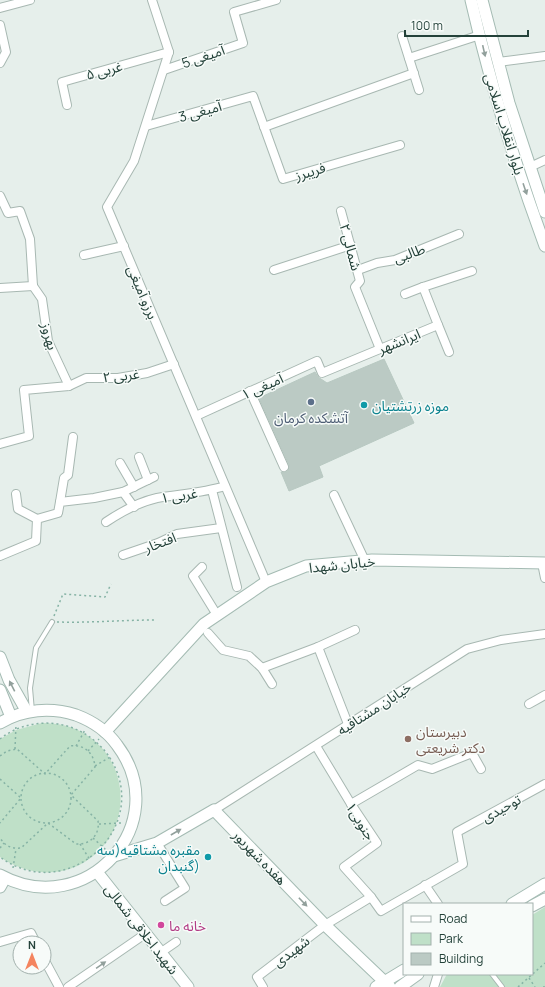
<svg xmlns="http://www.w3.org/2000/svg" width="545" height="987" font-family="Manrope,'Noto Sans Arabic',sans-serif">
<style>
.green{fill:#bfe0c8}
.building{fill:#bbcac4;stroke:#b8c9c2}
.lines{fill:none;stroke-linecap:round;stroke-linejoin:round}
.service-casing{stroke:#a8b8b2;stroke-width:6}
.minor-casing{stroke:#a8b8b2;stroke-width:10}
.secondary-casing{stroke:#a4bbb3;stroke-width:13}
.path{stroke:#86b3a5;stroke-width:1.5;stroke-dasharray:2 3;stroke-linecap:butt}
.service{stroke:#fff;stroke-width:4}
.minor{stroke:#fff;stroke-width:8}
.secondary{stroke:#fff;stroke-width:11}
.oneway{fill:#92a09c}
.service-dot{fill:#5c6f8a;stroke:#f7fbf9;stroke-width:1.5}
.culture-dot{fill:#0f9aa8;stroke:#f7fbf9;stroke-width:1.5}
.education-dot{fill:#8d6e63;stroke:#f7fbf9;stroke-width:1.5}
.hotel-dot{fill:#d1479c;stroke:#f7fbf9;stroke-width:1.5}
.labels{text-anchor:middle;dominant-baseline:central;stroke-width:3;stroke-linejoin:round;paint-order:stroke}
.street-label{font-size:14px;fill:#24423a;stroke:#f7fbf9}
.culture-label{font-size:14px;fill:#0d838f;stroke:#f7fbf9;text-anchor:start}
.service-label{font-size:14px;fill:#4e5e75;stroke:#f7fbf9}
.education-label{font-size:14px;fill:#785e54;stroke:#f7fbf9;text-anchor:start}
.hotel-label{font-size:14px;fill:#b23c85;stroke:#f7fbf9;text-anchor:start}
</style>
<rect width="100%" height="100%" fill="#e6efeb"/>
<!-- green -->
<g class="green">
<path d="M42,723C58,723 74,726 88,736C129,763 132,825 93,856C82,865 69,871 54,872C35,874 16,868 0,857V739L16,730Z"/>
<path d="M545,907V987H440L447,974H532V915Z"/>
</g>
<!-- building -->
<path class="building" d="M384,359L414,423L319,466L323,477L289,491L281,472H286L288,471L289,465L259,398L315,372L318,377L327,383Z"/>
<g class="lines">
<defs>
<g id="service">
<path d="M32,711L30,688L36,648L52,622"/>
<path d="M492,974L502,987"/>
</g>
<g id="minor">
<path d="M152,0L169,52L134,161L107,207L266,582"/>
<path d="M0,8L30,0"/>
<path d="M0,25L6,52L0,63"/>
<path d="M402,36L419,90"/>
<path d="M409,58L480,35"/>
<path d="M498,62L545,56"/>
<path d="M164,70L243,43L234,12L276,0"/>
<path d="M67,105L62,82L169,52"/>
<path d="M146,126L253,96L283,179L400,145"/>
<path d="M264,127L414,73"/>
<path d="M530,167L545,160"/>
<path d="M0,196L8,213L20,211L30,239L33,286"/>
<path d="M341,211L360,281L355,287L380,349"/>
<path d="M84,255L124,246"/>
<path d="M274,270L351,245"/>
<path d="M358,270L377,263L395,260L459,234"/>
<path d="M33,286L42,299L48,341L69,386"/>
<path d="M0,288L33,286"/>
<path d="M405,294L423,287L472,271"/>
<path d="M438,325L449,352"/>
<path d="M250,391L284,467"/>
<path d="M196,416L317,361L322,373L438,325L423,287"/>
<path d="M0,444L29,436L24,390L69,386L86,378H118L147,373L174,364"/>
<path d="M139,457L148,480"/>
<path d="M120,463L134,487"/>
<path d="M212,490L237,587"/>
<path d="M123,492L134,507"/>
<path d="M16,494L18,509L37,519"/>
<path d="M334,495L365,561"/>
<path d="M60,502L64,478L68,475L73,437"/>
<path d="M106,522C121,512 139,502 157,498C180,494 203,493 225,486"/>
<path d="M123,555L158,543L177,534L221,528"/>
<path d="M0,556L36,541L37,519L58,513L60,502L94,498L123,492L154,477"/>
<path d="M542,563L545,578"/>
<path d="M202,567L193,576L217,615"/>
<path d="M208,633L223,650L249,656L262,668L272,684"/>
<path d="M318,647L348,724"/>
<path d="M262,668L318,647L355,630"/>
<path d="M529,704L545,695"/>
<path d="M351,804L418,765L432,769L472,753L481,769"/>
<path d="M214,810L467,649L501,640L545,634"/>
<path d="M157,843L185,888L165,901"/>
<path d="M425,885L438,904"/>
<path d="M371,897L381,911L463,864L457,832L545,784"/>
<path d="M0,942L31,933L36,943"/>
<path d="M160,953L176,942"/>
<path d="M44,959L59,987"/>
<path d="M68,987L145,934"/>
<path d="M263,987L257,977L325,925L371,897L344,867L377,843L351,804L316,746"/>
<path d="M434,987L438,974"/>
</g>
<g id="secondary">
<path d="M471,0C490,83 515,165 545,246"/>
<path d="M482,0L509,103L545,212"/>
<path d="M0,657L9,680L27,712"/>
<path d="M0,690L11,717"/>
<path d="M0,723C23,709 51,707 76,715C92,721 107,731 117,745C176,823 86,922 0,875"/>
<path d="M105,732L204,624L266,582L306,566L372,560L545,563"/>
<path d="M114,856L157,843L214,810L325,925L390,987"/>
<path d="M97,872L188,987"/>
<path d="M0,887L5,878"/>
<path d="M512,904L545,884"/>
<path d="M532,906L545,899"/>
<path d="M376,987L404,970"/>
<path d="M400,987L418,974"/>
</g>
</defs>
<!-- service casing -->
<use href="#service" class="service-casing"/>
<!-- minor casing -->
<use href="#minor" class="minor-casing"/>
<!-- secondary casing -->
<use href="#secondary" class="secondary-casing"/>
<!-- path -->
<g class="path">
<path d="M54,616L63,594L105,597L111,584"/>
<path d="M57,622C90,623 122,620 155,620"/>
<path d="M0,739C17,725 42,720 63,725C81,729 97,740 108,755C156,825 68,907 0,857"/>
<path d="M76,746L85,730"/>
<path d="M15,749L16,725"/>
<path d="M88,751L99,739"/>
<path d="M0,756L7,751L17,749L45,774L70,746C84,744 94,753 95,767L71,795L98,821C100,835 90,845 76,844L48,823L21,848C12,849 5,846 0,838"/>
<path d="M95,766L112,756"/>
<circle cx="46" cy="798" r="25"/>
<path d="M0,779L21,798L0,823"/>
<path d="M99,824L121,823"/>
<path d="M93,838L106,850"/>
<path d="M80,844L90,860"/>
<path d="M0,848L4,843"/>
<path d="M13,868L16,849"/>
<path d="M529,978L535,987"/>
<path d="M518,987L545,963"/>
<path d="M543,987H545"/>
</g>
<!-- service -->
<use href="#service" class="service"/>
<!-- minor -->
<use href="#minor" class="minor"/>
<!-- secondary -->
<use href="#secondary" class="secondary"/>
</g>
<!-- one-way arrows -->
<defs><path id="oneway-solid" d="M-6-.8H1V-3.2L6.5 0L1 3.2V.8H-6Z"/></defs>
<g class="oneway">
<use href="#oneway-solid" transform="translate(484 51) rotate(77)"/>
<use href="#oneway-solid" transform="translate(525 189) rotate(71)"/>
<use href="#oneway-solid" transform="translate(12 686) rotate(-117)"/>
<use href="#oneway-solid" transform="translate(176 832) rotate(-30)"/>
<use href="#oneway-solid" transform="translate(303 902) rotate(46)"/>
<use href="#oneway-solid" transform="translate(101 965) rotate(-35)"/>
</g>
<!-- markers -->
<circle class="service-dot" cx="311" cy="402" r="4"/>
<g class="culture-dot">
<circle cx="364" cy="405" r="4"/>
<circle cx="208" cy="857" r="4"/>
</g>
<circle class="education-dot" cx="408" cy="739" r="4"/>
<circle class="hotel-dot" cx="161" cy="925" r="4"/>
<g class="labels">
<!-- street labels -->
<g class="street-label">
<text transform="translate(203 56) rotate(-19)">آمیغی 5</text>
<text transform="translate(104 70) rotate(-15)">۵ غربی</text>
<text transform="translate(200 111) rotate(-16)">آمیغی 3</text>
<text transform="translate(505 124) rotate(73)">بلوار انقلاب اسلامی</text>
<text transform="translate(310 171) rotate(-17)">فریبرز</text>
<text transform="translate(351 247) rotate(75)">۲ شمالی</text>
<text transform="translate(409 253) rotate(-20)">طالبی</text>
<text transform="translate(143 292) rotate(67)">برزو آمیغی</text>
<text transform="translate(50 336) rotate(75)">بهروز</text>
<text transform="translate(399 341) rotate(-22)">ایرانشهر</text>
<text transform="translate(121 375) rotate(-6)">۲ غربی</text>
<text transform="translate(262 386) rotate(-24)">آمیغی ۱</text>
<text transform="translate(179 495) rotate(-9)">۱ غربی</text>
<text transform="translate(160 542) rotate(-21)">افتخار</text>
<text transform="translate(342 564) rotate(-6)">خیابان شهدا</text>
<text transform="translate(374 708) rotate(-33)">خیابان مشتاقیه</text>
<text transform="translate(501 808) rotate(-29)">توحیدی</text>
<text transform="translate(361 821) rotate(58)">جنوبی۱</text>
<text transform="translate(260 857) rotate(46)">هفده شهریور</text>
<text transform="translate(142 929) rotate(52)">شهید اخلاقی شمالی</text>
<text transform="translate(291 951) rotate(-37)">شهیدی</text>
</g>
<!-- culture labels -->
<g class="culture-label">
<text x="372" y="405">موزه زرتشتیان</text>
<text x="200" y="849" text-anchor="end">مقبره مشتاقیه(سه<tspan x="200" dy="16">گنبدان)</tspan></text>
</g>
<!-- service labels -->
<g class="service-label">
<text x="311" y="417">آتشکده کرمان</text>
</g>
<!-- education labels -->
<g class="education-label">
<text x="416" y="731">دبیرستان<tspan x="416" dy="16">دکتر شریعتی</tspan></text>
</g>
<!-- hotel labels -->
<g class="hotel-label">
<text x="169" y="925">خانه ما</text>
</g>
</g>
<!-- legend -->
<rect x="403" y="903" width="130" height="72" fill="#f7fbf9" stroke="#a3b1ad"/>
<rect x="411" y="916" width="20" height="6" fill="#ffffff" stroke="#a3b1ad"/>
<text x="439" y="923" font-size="12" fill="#24423a">Road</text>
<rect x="411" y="933" width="20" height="12" fill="#bfe0c8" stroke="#a3b1ad"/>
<text x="439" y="943" font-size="12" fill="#24423a">Park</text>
<rect x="411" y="953" width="20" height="12" fill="#bbcac4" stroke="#a3b1ad"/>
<text x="439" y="963" font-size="12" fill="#24423a">Building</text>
<!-- north arrow -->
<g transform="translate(32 955)"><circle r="19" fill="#f7fbf9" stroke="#a3b1ad"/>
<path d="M0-3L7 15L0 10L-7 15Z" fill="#f4845f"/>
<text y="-6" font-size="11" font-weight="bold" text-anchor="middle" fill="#24423a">N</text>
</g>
<!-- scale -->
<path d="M405 30v6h123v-6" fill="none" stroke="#24423a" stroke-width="2"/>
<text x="411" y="30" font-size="12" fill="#24423a" stroke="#f7fbf9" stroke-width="3" paint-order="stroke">100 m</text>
</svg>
